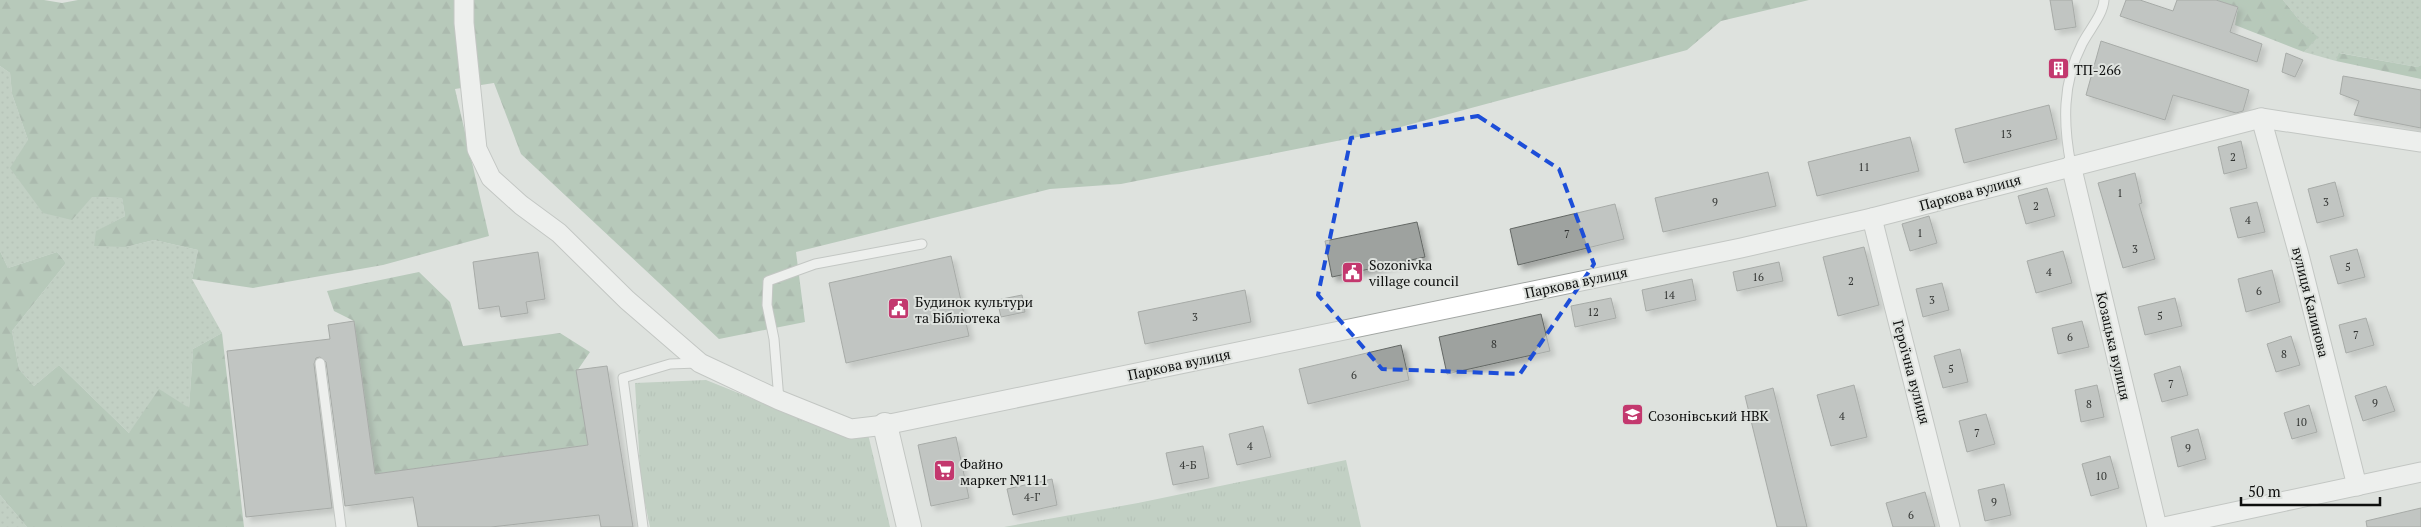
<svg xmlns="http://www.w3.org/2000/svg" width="2421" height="527" font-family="'PT Serif',serif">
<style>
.grass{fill:url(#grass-dots)}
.forest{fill:url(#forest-firs)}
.park{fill:url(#park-tufts)}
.building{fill:#9ea29f;stroke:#646865;filter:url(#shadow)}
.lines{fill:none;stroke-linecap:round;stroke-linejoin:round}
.service-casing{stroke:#a2a6a3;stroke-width:11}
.minor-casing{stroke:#a2a6a3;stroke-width:21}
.tertiary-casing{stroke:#a2a6a3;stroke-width:26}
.service{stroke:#fff;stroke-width:9}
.minor{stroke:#fff;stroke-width:19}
.tertiary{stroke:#fff;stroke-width:24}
.marked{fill:none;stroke:#1d4ed8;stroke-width:4;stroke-dasharray:10 6;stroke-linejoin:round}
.labels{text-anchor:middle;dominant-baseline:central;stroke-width:4;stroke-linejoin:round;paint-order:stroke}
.number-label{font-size:11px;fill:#323432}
.poi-label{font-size:14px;fill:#0e0f0e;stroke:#dee2de;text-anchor:start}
.street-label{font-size:14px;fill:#0e0f0e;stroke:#dee2de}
</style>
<defs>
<pattern id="grass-dots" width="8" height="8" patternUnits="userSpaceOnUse" patternTransform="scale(1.25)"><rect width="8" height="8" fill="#9fbaa4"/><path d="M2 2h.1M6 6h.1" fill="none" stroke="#889f8c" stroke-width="1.8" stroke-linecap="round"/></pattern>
<pattern id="forest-firs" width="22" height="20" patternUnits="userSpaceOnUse" patternTransform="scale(1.25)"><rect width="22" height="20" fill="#88aa8f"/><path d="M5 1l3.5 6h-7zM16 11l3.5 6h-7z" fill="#6e8973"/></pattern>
<pattern id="park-tufts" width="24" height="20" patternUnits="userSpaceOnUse" patternTransform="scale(1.25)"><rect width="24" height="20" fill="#9fbaa4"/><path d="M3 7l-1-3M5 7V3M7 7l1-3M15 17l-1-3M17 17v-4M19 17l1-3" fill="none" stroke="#889f8c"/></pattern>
<filter id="shadow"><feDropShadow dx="4.5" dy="4.5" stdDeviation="2.5" flood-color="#0004"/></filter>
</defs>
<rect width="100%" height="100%" fill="#dee2de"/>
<!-- grass -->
<g class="grass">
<path d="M2283,0H2421V65L2417,67L2340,53L2336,61L2304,52L2317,37L2300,21Z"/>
<path d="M0,66L10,73L12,94L28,140L92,197L122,198L125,216L97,231L126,247L154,240L198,250L192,279L222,333L193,349L189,408L129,433L59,365L34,386L19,369L12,331L66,263L57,252L8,268L0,251Z"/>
<path d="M0,495L27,527H0Z"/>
</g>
<!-- forest -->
<g class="forest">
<path d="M0,0H44L62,3L78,0H1809L1721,21L1687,50L1382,132L1121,184L1050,189L796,252L805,322L719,339L521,154L494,83L455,89L489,236L383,265L253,288L192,279L198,250L154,240L126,247L94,246L96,231L125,216L122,198L92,197L72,220L43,213L10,168L28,140L12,94L10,73L0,66Z"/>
<path d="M2216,0H2283L2300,21L2318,37L2304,52L2235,25L2238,7Z"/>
<path d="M2339,53L2417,67L2421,65V79L2336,61Z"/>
<path d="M0,251L8,268L57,252L66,263L12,331L19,369L34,386L59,365L129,433L159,389L189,408L193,349L222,333L244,527H27L0,495Z"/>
<path d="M419,272L450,302L463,346L560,333L590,352L577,371L588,445L375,474L354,321L334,311L327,291Z"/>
</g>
<!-- park -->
<g class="park">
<path d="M706,380L846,436L868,434L890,527H650L641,484L635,383Z"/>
<path d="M1346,460L1361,527H1004L1138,503Z"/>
</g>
<!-- building -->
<g class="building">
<path d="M2050,0H2072L2076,27L2055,30Z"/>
<path d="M2126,0H2140L2173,11L2177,0H2216L2238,7L2230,32L2262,44L2257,62L2120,16Z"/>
<path d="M2101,41L2249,90L2243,111L2236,113L2173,95L2165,120L2086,95Z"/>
<path d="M2286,53L2303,60L2295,77L2282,72Z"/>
<path d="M2343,76L2421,90V128L2354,115L2359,101L2340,94Z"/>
<path d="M2049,105L2057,139L1964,163L1955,129Z"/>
<path d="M1910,137L1919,171L1817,196L1808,162Z"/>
<path d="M2241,141L2247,168L2224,174L2218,147Z"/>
<path d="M1768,172L1776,206L1663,232L1655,198Z"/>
<path d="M2135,173L2142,203L2139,204L2155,259L2123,268L2098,183Z"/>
<path d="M2335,182L2344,216L2317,223L2308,189Z"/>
<path d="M2047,188L2055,216L2026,224L2018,196Z"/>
<path d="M2257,202L2265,232L2238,238L2230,208Z"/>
<path d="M1615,204L1624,239L1518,265L1510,229Z"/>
<path d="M1929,216L1937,243L1910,251L1902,224Z"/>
<path d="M1417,222L1425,257L1332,277L1325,241Z"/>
<path d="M1864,247L1879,305L1838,316L1823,257Z"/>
<path d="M2357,249L2365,277L2338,284L2330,256Z"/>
<path d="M2063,251L2072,283L2036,293L2027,261Z"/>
<path d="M538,252L545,299L526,302L528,313L501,317L499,306L479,309L473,262Z"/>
<path d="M951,256L969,336L846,363L829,283Z"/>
<path d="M1779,262L1783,281L1737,291L1733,272Z"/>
<path d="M2272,270L2280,302L2246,312L2238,279Z"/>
<path d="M1692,279L1696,300L1646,311L1642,290Z"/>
<path d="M1942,283L1949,310L1923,317L1916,289Z"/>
<path d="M1245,290L1251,322L1145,344L1138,312Z"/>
<path d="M1022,295L1025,312L1001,317L997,300Z"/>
<path d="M1611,298L1616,318L1575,327L1571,306Z"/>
<path d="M2175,298L2182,326L2145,335L2138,307Z"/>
<path d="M1541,314L1550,351L1447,374L1439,337Z"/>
<path d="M2366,318L2374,345L2346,353L2339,325Z"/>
<path d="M354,321L375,474L588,445L576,370L607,366L633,527H601L599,515L491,527H418L413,497L345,506L326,362L320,357L316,358L314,364L332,508L246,517L227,351L330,339L328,325Z"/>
<path d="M2082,321L2089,347L2058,354L2052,328Z"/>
<path d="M2291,336L2300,365L2276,372L2267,344Z"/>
<path d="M1401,345L1409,380L1308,404L1299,369Z"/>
<path d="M1960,349L1968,382L1943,388L1934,356Z"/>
<path d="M2180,366L2188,395L2162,402L2154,374Z"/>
<path d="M1854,385L1867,437L1831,446L1817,395Z"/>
<path d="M2097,385L2104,417L2081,422L2075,390Z"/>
<path d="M2386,386L2395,411L2363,421L2355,396Z"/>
<path d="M1773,388L1807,527H1777L1745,396Z"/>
<path d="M2309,405L2317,432L2292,439L2284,413Z"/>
<path d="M1986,414L1995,444L1967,452L1959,421Z"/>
<path d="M1263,426L1271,457L1237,465L1229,434Z"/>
<path d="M2198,429L2206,459L2178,467L2171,437Z"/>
<path d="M956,437L969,498L931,506L918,445Z"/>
<path d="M1203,446L1209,478L1173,485L1166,453Z"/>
<path d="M2110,456L2119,488L2091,496L2082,464Z"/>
<path d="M1052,479L1057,505L1013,515L1007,489Z"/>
<path d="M2004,484L2011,515L1985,521L1978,490Z"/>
<path d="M1925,492L1935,527H1893L1886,503Z"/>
<path d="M2421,508V527H2367L2366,521Z"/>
</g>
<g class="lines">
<defs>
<g id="service">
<path d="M2071,165C2063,124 2062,83 2082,44C2089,30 2103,15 2104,0"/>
<path d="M320,363L341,527"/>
<path d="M779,400L774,339L767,305L768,281L815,264L922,244"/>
<path d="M643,527L623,378L670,364L697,363"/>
</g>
<g id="minor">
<path d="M464,0V23L477,149L491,178L521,205L559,233L627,300L700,363L779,400L851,429L885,425L1741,248L1872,218L2261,118L2421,142"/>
<path d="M2261,118L2299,255L2357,486"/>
<path d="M2071,165L2157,527"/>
<path d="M1872,218L1950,527"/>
<path d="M2164,527L2421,472"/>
</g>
<path id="tertiary" d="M885,425L909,527"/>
</defs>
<!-- service casing -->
<use href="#service" class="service-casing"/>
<!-- minor casing -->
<use href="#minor" class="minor-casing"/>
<!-- tertiary casing -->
<use href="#tertiary" class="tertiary-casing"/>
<!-- service -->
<use href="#service" class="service"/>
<!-- minor -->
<use href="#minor" class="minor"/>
<!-- tertiary -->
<use href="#tertiary" class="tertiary"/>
</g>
<!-- marked area -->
<path d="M0 0H2421V527H0ZM1478,116L1559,169L1594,264L1520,374L1382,369L1318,295L1351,138Z" fill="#dee2de" fill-opacity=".55" fill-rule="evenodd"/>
<path class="marked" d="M1478,116L1559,169L1594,264L1520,374L1382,369L1318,295L1351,138Z"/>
<!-- icons -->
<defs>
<symbol id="building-square" viewBox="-11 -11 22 22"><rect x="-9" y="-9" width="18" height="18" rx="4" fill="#c3386e" stroke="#dee2de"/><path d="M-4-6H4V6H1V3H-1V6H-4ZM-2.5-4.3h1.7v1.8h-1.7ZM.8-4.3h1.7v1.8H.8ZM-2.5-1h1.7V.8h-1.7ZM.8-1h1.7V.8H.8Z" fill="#fff"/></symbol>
<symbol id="civic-square" viewBox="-11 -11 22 22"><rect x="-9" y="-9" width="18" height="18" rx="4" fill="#c3386e" stroke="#dee2de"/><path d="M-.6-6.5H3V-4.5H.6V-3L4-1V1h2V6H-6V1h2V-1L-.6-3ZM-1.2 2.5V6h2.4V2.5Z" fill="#fff"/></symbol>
<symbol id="school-square" viewBox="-11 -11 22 22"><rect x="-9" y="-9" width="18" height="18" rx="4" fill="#c3386e" stroke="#dee2de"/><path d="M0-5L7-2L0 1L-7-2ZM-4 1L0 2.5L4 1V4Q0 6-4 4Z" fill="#fff"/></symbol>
<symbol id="supermarket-square" viewBox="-11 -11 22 22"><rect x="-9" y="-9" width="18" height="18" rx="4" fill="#c3386e" stroke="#dee2de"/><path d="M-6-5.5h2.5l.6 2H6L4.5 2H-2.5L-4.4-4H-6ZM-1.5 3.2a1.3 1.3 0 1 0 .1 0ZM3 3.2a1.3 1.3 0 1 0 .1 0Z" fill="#fff"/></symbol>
</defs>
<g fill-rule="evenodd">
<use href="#building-square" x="2046" y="56" width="25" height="25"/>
<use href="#civic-square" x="1340" y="260" width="25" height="25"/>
<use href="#civic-square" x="886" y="296" width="25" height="25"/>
<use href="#school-square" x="1620" y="402" width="25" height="25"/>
<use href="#supermarket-square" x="932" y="458" width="25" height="25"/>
</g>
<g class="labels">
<!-- number labels -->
<g class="number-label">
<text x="2006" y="134">13</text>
<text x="2233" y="157">2</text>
<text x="1864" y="167">11</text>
<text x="2120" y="193">1</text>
<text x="1715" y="202">9</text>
<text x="2326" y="202">3</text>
<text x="2036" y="206">2</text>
<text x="2248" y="220">4</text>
<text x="1920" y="233">1</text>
<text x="1567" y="234">7</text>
<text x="2135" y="249">3</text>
<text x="2348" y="267">5</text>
<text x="2049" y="272">4</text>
<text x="1758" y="277">16</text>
<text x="1851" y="281">2</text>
<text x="2259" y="291">6</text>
<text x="1669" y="295">14</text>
<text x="1932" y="300">3</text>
<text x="1593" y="312">12</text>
<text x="2160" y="316">5</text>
<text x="1195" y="317">3</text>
<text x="2356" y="335">7</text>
<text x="2070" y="337">6</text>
<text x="1494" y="344">8</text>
<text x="2284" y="354">8</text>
<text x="1951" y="369">5</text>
<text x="1354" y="375">6</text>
<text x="2171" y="384">7</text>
<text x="2375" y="403">9</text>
<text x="2089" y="404">8</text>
<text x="1842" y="416">4</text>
<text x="2301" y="422">10</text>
<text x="1977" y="433">7</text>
<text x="1250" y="446">4</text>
<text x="2188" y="448">9</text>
<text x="1188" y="465">4-Б</text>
<text x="2101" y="476">10</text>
<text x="1032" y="497">4-Г</text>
<text x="1994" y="502">9</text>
<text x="1911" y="515">6</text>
</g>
<!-- poi labels -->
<g class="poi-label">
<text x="2074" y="69">ТП-266</text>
<text x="1369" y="264">Sozonivka<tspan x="1369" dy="16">village council</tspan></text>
<text x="915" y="301">Будинок культури<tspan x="915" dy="16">та Бібліотека</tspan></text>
<text x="1648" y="415">Созонівський НВК</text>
<text x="960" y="463">Файно<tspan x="960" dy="16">маркет №111</tspan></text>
</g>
<!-- street labels -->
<g class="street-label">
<text transform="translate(1970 192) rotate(-15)">Паркова вулиця</text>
<text transform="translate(1576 282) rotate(-12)">Паркова вулиця</text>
<text transform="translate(2311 302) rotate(76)">вулиця Калинова</text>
<text transform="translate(2114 346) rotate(77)">Козацька вулиця</text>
<text transform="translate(1179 364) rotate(-12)">Паркова вулиця</text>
<text transform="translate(1912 372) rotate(75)">Героїчна вулиця</text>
</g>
</g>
<!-- scale -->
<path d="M2241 497v8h139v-8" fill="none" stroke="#0e0f0e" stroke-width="2.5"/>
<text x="2248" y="497" font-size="15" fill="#0e0f0e" stroke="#dee2de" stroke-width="4" paint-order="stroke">50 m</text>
</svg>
